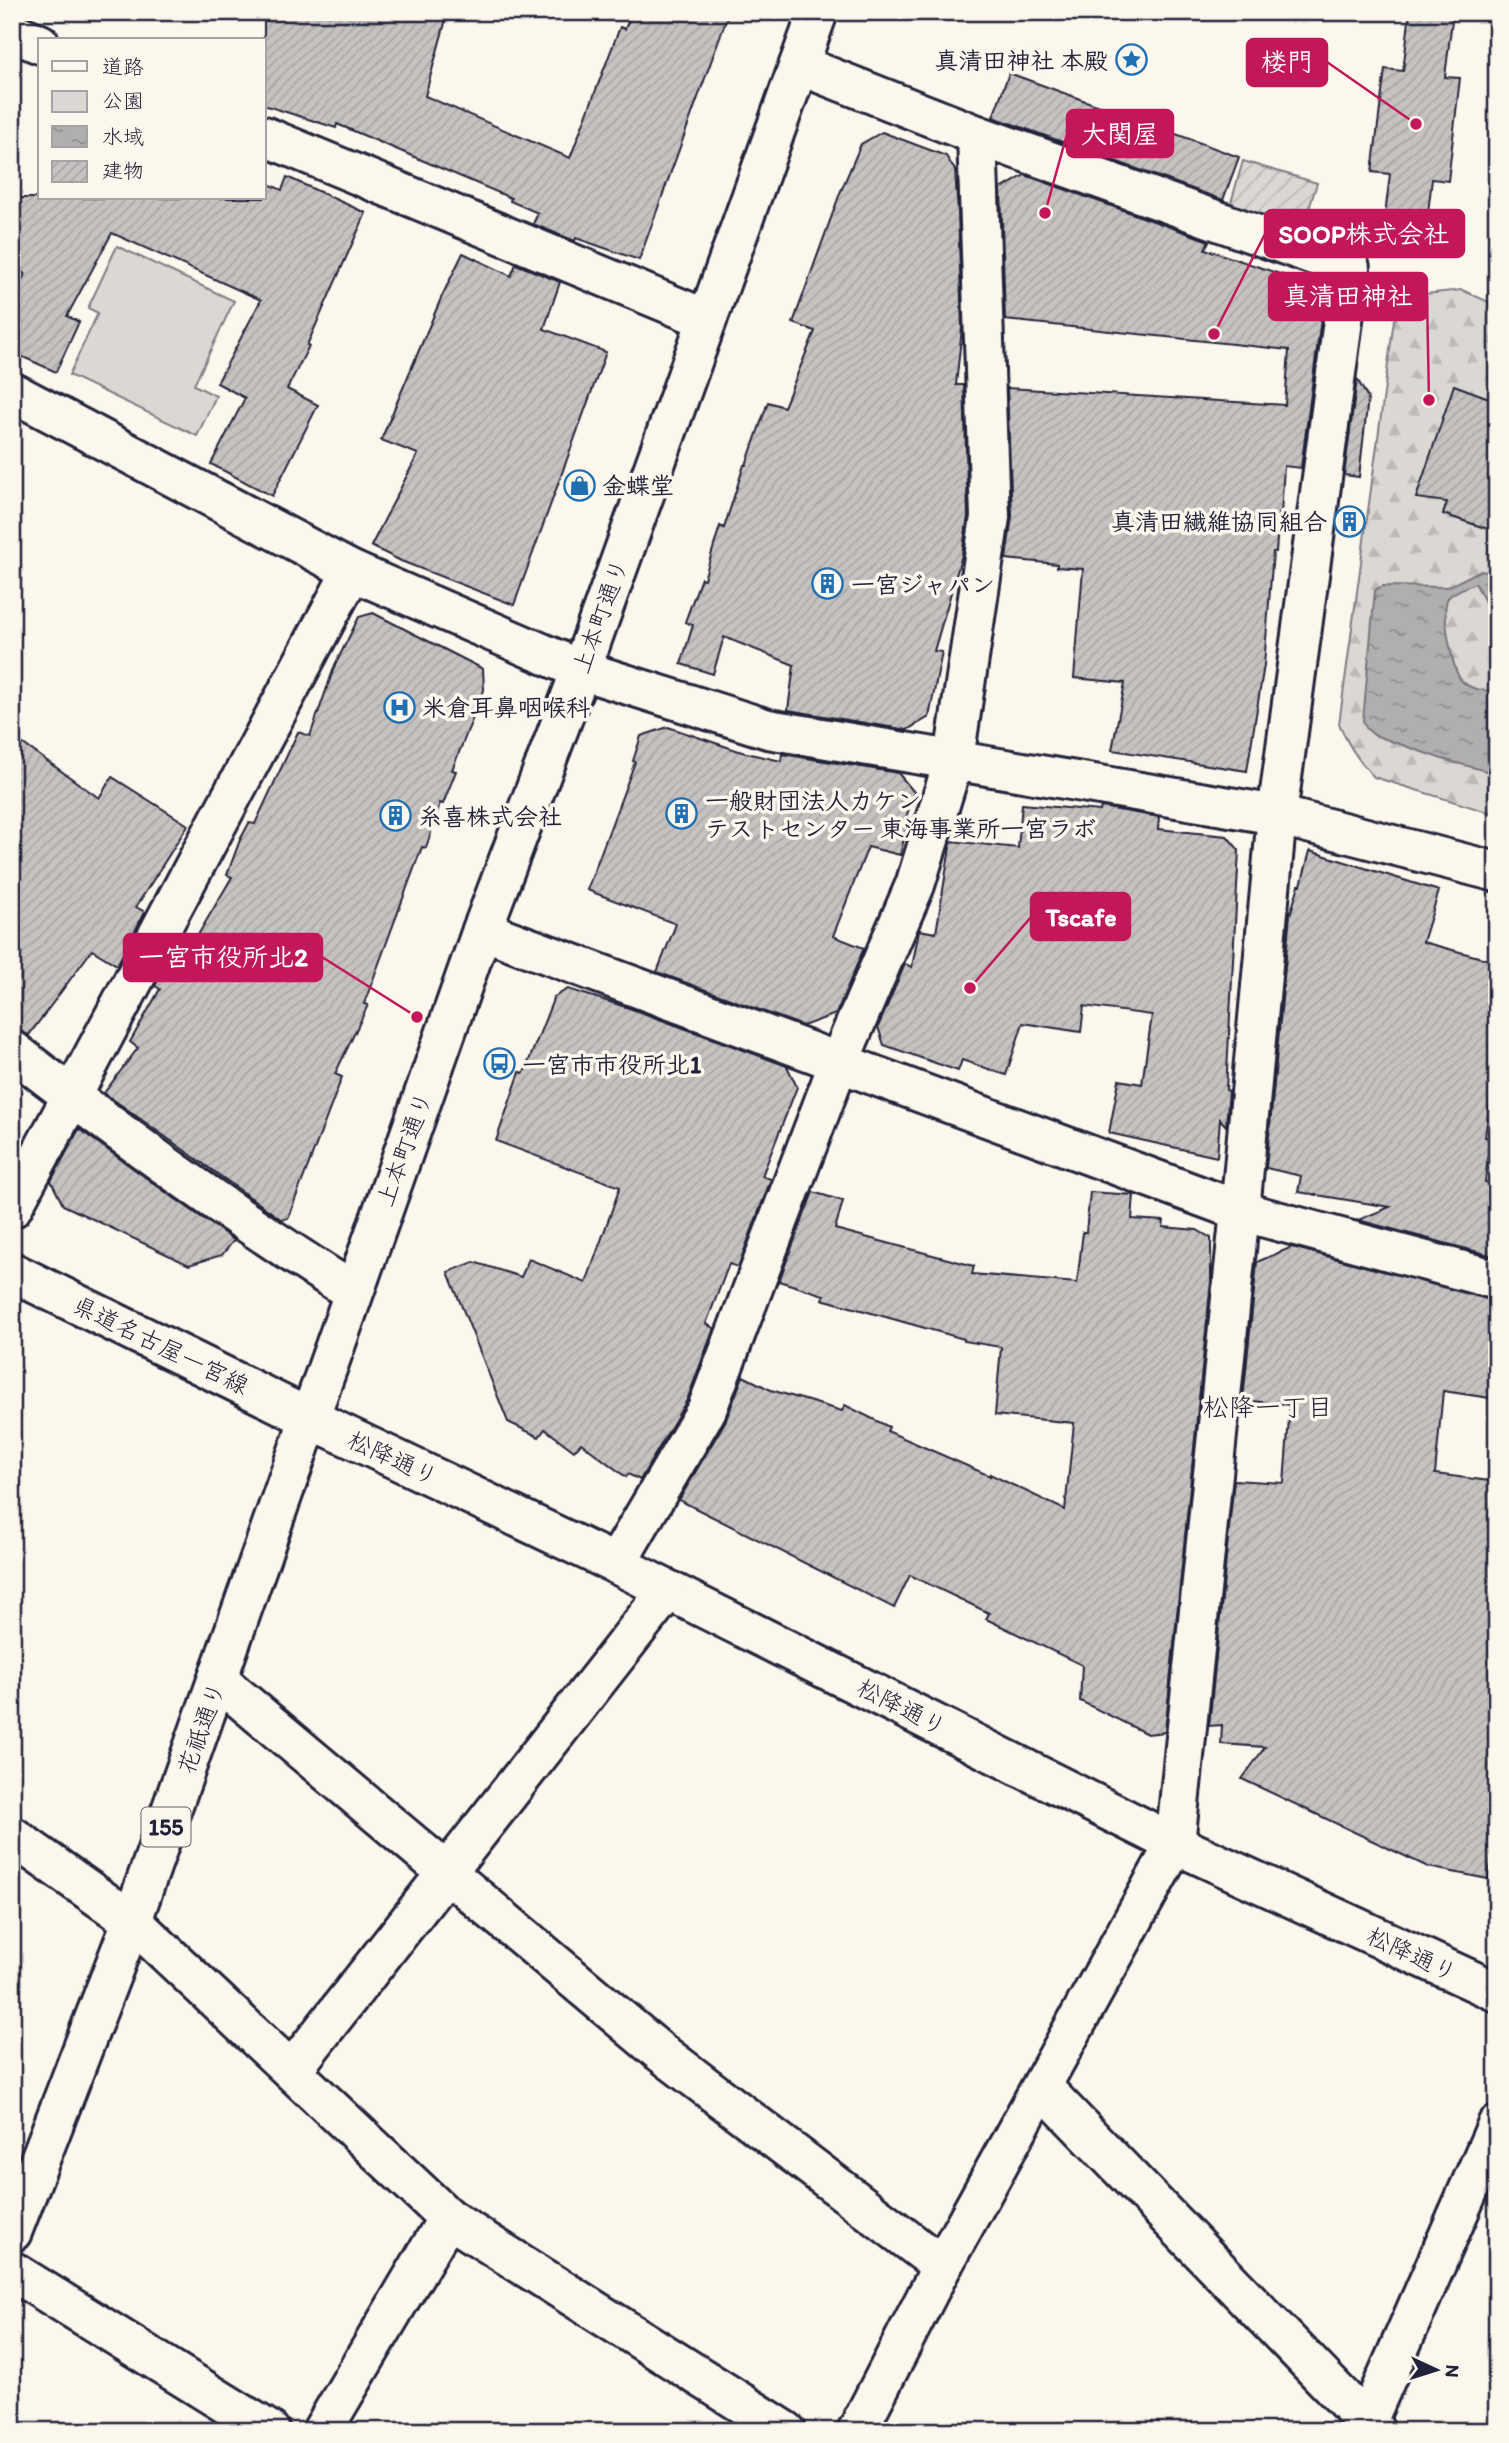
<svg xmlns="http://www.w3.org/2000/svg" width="1509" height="2443" font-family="Itim,'Klee One',sans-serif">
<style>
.forest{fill:url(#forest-firs);stroke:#7e7d87;stroke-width:2}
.park{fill:#dbd8d3;stroke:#7e7d87;stroke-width:2}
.garden{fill:url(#garden-furrows);stroke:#7e7d87;stroke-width:2}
.water{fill:url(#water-ripples);stroke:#787681;stroke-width:2}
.building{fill:url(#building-hatch);stroke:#22223b;stroke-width:2}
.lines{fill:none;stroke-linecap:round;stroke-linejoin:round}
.minor-casing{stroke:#22223b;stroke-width:44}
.major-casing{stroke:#22223b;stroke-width:44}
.highway-casing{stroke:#22223b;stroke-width:44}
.minor{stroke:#fbf7ec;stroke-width:38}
.major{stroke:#fbf7ec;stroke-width:38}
.highway{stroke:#fbf7ec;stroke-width:38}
.labels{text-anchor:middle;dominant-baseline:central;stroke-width:7;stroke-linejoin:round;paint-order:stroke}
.shield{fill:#fbf7ec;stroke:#636270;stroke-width:2}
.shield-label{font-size:23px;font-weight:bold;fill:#22223b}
.poi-label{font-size:24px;font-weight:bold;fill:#22223b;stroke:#fbf7ec;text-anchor:start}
.street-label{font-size:24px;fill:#22223b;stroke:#fbf7ec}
.neighbourhood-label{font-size:26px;fill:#22223b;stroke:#fbf7ec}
.leader{fill:none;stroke:#c2185b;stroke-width:2.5}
.callout-dot{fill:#c2185b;stroke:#fbf7ec;stroke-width:2.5}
.callout{fill:#c2185b;stroke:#c2185b;stroke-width:2.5}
.callout-label{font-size:26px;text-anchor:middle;font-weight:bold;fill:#fff}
</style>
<defs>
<pattern id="forest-firs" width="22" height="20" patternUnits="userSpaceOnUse" patternTransform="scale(1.75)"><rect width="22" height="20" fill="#dbd8d3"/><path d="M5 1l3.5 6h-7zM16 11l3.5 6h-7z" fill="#bcb9b6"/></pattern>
<pattern id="garden-furrows" width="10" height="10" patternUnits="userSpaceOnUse" patternTransform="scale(1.75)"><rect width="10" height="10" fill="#dbd8d3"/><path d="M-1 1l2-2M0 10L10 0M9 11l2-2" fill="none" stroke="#bcb9b6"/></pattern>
<pattern id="water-ripples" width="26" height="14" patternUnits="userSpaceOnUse" patternTransform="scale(1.75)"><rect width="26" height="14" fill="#b1aeb0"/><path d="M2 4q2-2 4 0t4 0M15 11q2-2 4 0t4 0" fill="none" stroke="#908d90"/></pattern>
<pattern id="building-hatch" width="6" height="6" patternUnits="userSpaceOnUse" patternTransform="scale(1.75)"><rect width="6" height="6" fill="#c6c2c0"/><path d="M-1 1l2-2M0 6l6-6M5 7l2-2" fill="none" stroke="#aaa6a6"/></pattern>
</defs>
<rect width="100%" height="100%" fill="#fbf7ec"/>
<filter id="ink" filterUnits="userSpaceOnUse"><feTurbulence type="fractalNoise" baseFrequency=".0143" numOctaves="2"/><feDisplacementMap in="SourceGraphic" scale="14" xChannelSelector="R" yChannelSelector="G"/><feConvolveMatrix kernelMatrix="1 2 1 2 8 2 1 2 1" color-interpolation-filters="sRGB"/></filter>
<g filter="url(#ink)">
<!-- forest -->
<path class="forest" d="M1462,290L1489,302L1497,309V815L1374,777C1358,761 1348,745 1339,724L1394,320L1425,294Z"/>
<!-- park -->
<path class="park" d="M117,246L234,301L194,385L216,396L197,436L69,375L98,313L88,308Z"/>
<!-- garden -->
<path class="garden" d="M1243,161L1317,183L1303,228L1230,206Z"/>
<!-- water -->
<path class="water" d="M1479,571L1489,572L1497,579V624L1475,583C1468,587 1450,592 1447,600C1442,613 1452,669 1461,680C1470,690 1484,691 1497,691V774L1442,759L1374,735L1366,728L1363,720L1375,590L1383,586L1448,587Z"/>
<!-- building -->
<g class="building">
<path d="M264,12H448L425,96L570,158L620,27L625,29L632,12H729L639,260L576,238L575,241L533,224L538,213L510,201L511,198L337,124L336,128L264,105Z"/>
<path d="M1410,12H1453L1445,77L1460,78L1448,181L1432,179L1423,254L1381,249L1390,174L1372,172L1385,69L1403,71Z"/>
<path d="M1009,73L1239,157L1223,200L993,117Z"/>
<path d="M882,132L946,156L955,170L958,212L962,328L956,385H964L968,516L962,555L934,651L942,652L929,717L907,730L788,710L794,665L724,637L713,674L681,664L693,625L685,622L701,578L704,579L720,526L724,528L744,465H746L768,402L784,407L815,331L793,323L840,193L861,144Z"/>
<path d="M1025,175L1209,241L1205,249L1298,280L1321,319L1301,468L1284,466L1281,515L1279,514L1276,552H1273L1264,665L1247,771L1112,750L1125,683L1074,678L1083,569L1057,567V564L1006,559L1012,516L1007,388L1285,405L1289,350L1005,320L1001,189Z"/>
<path d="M287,177L366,213L307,345L309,346L287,389L318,405L272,496L211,464L245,398L217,383L261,300L112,233L67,316L79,322L56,372L12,352V301L25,274L12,267V198H264V182L282,190Z"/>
<path d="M463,253L511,276L516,264L560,282L544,329L606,352L514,605L401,561L371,546L418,454L381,440L442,296Z"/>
<path d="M1357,379L1368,398L1359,477L1344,475Z"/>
<path d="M1454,385L1497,401V532L1443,514L1447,502L1416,498Z"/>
<path d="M373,613L483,669L484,690L452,770L456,771L443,804L440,803L426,848L422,847L364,1004L368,1005L335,1074L342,1077L318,1140L288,1218L282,1220L104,1093L138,1048L130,1042L160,989L155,986L183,933L195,940L232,877L227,875L240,840L249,823L255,824L298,732L310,736L335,665L359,617Z"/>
<path d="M668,727L742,752L781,761L782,754L898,773L914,792L906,818H909L900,855L868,847L833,936L864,948L836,1014L803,1026L657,972L676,924L587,890L635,762L633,761L641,736Z"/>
<path d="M12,736L99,798L112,777L188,825L136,907L145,912L117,965L92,950L29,1035L12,1029Z"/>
<path d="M1022,804L1100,811L1101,807L1159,817L1158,829L1227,836L1239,850L1226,1090L1229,1091L1226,1126L1220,1119L1217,1157L1109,1133L1119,1080L1142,1084L1152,1015L1084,1006L1081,1032L1023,1023L1006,1075L962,1060L958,1071L884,1045L878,1027L905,964L912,967L919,930L936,933L951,841L1018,848Z"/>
<path d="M1310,851L1439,891L1423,942L1497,962V1051L1485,1137L1490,1138L1485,1182L1497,1184V1257L1358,1220L1390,1207L1298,1192L1301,1176L1266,1168L1290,915L1299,885H1301Z"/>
<path d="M568,989L629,1008L787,1066L797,1087L762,1176L771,1179L738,1267L729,1264L706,1324L714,1328L687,1400L640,1480L628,1474L626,1477L581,1443L574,1451L545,1429L539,1437L508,1422L448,1272L474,1262L521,1277L529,1259L586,1283L620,1187L496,1141L520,1072L524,1073L554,997Z"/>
<path d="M79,1129L167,1193L234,1240L222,1255L189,1265L63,1205L51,1181Z"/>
<path d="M813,1192L843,1201L835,1229L974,1266L972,1274L1077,1283L1083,1232H1086L1090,1192L1134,1195L1132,1219L1164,1221L1163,1227L1197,1230L1211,1238V1281L1165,1732L1147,1734L1080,1701L1082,1665L986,1619L989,1613L910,1575L894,1608L679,1500L726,1420L743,1376L771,1390L842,1411L845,1405L889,1427L887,1431L990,1476V1474L1065,1510L1074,1423L995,1415L1001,1347L964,1341V1339L822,1299L824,1295L779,1281Z"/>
<path d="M1292,1247L1497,1301V1399L1443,1391L1435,1474L1497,1482V1832L1488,1879L1428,1867L1242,1779L1265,1747L1221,1744L1222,1725L1209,1726L1234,1480L1284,1483L1290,1405L1243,1400L1257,1262Z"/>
</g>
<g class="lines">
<defs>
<g id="minor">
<path d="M12,32L40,44"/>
<path d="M799,65L977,135L1350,268L1277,815L1240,1211L1175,1844L942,2266L857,2431"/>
<path d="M264,136L706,319"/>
<path d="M12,392L352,571L581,670L768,729L1277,815L1497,872"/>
<path d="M482,930L1240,1211L1497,1280"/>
<path d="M12,1050C122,1136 235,1218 353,1292"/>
<path d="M12,1208L352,571"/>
<path d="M309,1418L616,1564L1175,1844L1497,1992"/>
<path d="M616,1564L707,1409L839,1062L915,885L954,759L990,517L977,135"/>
<path d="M218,1680L659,2051L942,2266"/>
<path d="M12,1836L132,1921L448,2218L786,2431"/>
<path d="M292,2070L668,1590"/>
<path d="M1042,2087L1375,2431"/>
<path d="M12,2271L270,2431"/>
<path d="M322,2431L448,2218"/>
<path d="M1363,2431L1497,2125"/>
</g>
<path id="major" d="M12,1272L309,1418"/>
<path id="highway" d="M12,2232L132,1921L482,930L581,670L818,12"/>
</defs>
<!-- minor casing -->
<use href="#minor" class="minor-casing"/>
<!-- major casing -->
<use href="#major" class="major-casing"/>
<!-- highway casing -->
<use href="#highway" class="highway-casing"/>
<!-- minor -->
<use href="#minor" class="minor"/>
<!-- major -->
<use href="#major" class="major"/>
<!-- highway -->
<use href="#highway" class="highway"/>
</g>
</g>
<!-- icons -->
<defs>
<symbol id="sight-ring" viewBox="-11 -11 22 22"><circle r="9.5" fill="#fbf7ec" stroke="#1f6fb2" stroke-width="1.5"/><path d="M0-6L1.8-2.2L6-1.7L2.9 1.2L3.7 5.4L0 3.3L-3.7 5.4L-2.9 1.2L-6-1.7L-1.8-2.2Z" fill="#1f6fb2"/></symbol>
<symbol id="shop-ring" viewBox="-11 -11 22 22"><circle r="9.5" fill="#fbf7ec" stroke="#1f6fb2" stroke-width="1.5"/><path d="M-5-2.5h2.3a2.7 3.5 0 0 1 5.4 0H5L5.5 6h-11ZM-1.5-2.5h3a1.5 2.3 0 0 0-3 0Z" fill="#1f6fb2"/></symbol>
<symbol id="building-ring" viewBox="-11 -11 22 22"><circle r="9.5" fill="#fbf7ec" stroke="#1f6fb2" stroke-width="1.5"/><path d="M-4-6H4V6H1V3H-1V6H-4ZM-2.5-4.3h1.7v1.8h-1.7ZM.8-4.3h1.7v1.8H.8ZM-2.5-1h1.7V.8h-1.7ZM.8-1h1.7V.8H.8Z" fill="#1f6fb2"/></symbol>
<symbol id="hospital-ring" viewBox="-11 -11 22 22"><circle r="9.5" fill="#fbf7ec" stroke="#1f6fb2" stroke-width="1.5"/><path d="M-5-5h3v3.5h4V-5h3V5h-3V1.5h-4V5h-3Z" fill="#1f6fb2"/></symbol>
<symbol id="bus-ring" viewBox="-11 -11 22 22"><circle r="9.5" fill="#fbf7ec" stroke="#1f6fb2" stroke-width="1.5"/><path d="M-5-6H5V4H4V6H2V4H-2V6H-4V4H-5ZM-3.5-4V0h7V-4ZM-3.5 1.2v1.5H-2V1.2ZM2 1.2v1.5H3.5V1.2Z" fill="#1f6fb2"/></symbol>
</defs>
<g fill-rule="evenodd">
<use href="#sight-ring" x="1114" y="42" width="35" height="35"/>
<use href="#shop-ring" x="562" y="468" width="35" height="35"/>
<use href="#building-ring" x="1332" y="504" width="35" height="35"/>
<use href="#building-ring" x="810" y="566" width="35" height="35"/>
<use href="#hospital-ring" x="382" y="690" width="35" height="35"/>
<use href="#building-ring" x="664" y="796" width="35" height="35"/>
<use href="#building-ring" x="378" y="798" width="35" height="35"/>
<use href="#bus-ring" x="482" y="1046" width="35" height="35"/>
</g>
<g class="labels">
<!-- shield labels -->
<rect class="shield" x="141.5" y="1807.5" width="49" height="39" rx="5"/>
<g class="shield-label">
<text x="166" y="1827">155</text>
</g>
<!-- poi labels -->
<g class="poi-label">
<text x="1108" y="60" text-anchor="end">真清田神社 本殿</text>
<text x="602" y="485">金蝶堂</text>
<text x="1327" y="521" text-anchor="end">真清田繊維協同組合</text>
<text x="851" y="584">一宮ジャパン</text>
<text x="422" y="707">米倉耳鼻咽喉科</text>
<text x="705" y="800">一般財団法人カケン<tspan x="705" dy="28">テストセンター 東海事業所一宮ラボ</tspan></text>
<text x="418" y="816">糸喜株式会社</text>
<text x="522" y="1064">一宮市市役所北1</text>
</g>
<!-- street labels -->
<g class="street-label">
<text transform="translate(600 616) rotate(-70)">上本町通り</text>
<text transform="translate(404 1149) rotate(-70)">上本町通り</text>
<text transform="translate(161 1345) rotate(26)">県道名古屋一宮線</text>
<text transform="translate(393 1458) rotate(25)">松降通り</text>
<text transform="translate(902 1707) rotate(27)">松降通り</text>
<text transform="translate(201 1728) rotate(-70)">花祇通り</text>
<text transform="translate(1412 1954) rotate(25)">松降通り</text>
</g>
<!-- neighbourhood labels -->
<g class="neighbourhood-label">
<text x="1268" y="1407">松降一丁目</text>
</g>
</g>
<!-- callouts -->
<path class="leader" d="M1416 124L1327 62M1045 213L1067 134M1214 334L1265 234M1429 400L1427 296M970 988L1031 917M417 1017L322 957"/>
<g class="callout-dot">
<circle cx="1416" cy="124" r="7"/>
<circle cx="1045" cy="213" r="7"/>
<circle cx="1214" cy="334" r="7"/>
<circle cx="1429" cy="400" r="7"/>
<circle cx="970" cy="988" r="7"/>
<circle cx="417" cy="1017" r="7"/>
</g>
<g class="callout">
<rect x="1247" y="39" width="80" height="47" rx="7"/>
<rect x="1067" y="110" width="106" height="47" rx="7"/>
<rect x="1265" y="210" width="199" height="47" rx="7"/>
<rect x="1269" y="273" width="158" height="47" rx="7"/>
<rect x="1031" y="893" width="99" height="47" rx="7"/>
<rect x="124" y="934" width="198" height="47" rx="7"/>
</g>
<g class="callout-label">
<text x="1287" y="71">楼門</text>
<text x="1120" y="143">大関屋</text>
<text x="1364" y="243">SOOP株式会社</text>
<text x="1348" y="305">真清田神社</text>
<text x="1081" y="926">Tscafe</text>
<text x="223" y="966">一宮市役所北2</text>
</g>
<!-- margin -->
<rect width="1509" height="2443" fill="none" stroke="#fbf7ec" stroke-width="42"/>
<rect x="21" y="21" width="1467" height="2401" fill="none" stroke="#22223b" stroke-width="2.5" filter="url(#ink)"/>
<!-- legend -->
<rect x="38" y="38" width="228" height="161" fill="#fbf7ec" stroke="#a4a2a5" stroke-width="2"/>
<rect x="52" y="61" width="35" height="10" fill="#fbf7ec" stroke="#a4a2a5" stroke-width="2"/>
<text x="102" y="74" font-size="21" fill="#22223b">道路</text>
<rect x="52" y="91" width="35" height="21" fill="#dbd8d3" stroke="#a4a2a5" stroke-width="2"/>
<text x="102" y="108" font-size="21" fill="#22223b">公園</text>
<rect x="52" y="126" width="35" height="21" fill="url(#water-ripples)" stroke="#a4a2a5" stroke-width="2"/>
<text x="102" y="144" font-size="21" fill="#22223b">水域</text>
<rect x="52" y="161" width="35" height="21" fill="url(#building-hatch)" stroke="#a4a2a5" stroke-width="2"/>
<text x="102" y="178" font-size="21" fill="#22223b">建物</text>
<!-- north arrow -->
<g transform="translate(1436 2370) rotate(94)" stroke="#fbf7ec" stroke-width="5" paint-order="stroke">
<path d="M0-5L12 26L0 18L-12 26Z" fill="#22223b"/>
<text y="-10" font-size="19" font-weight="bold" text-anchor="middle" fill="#22223b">N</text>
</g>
</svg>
